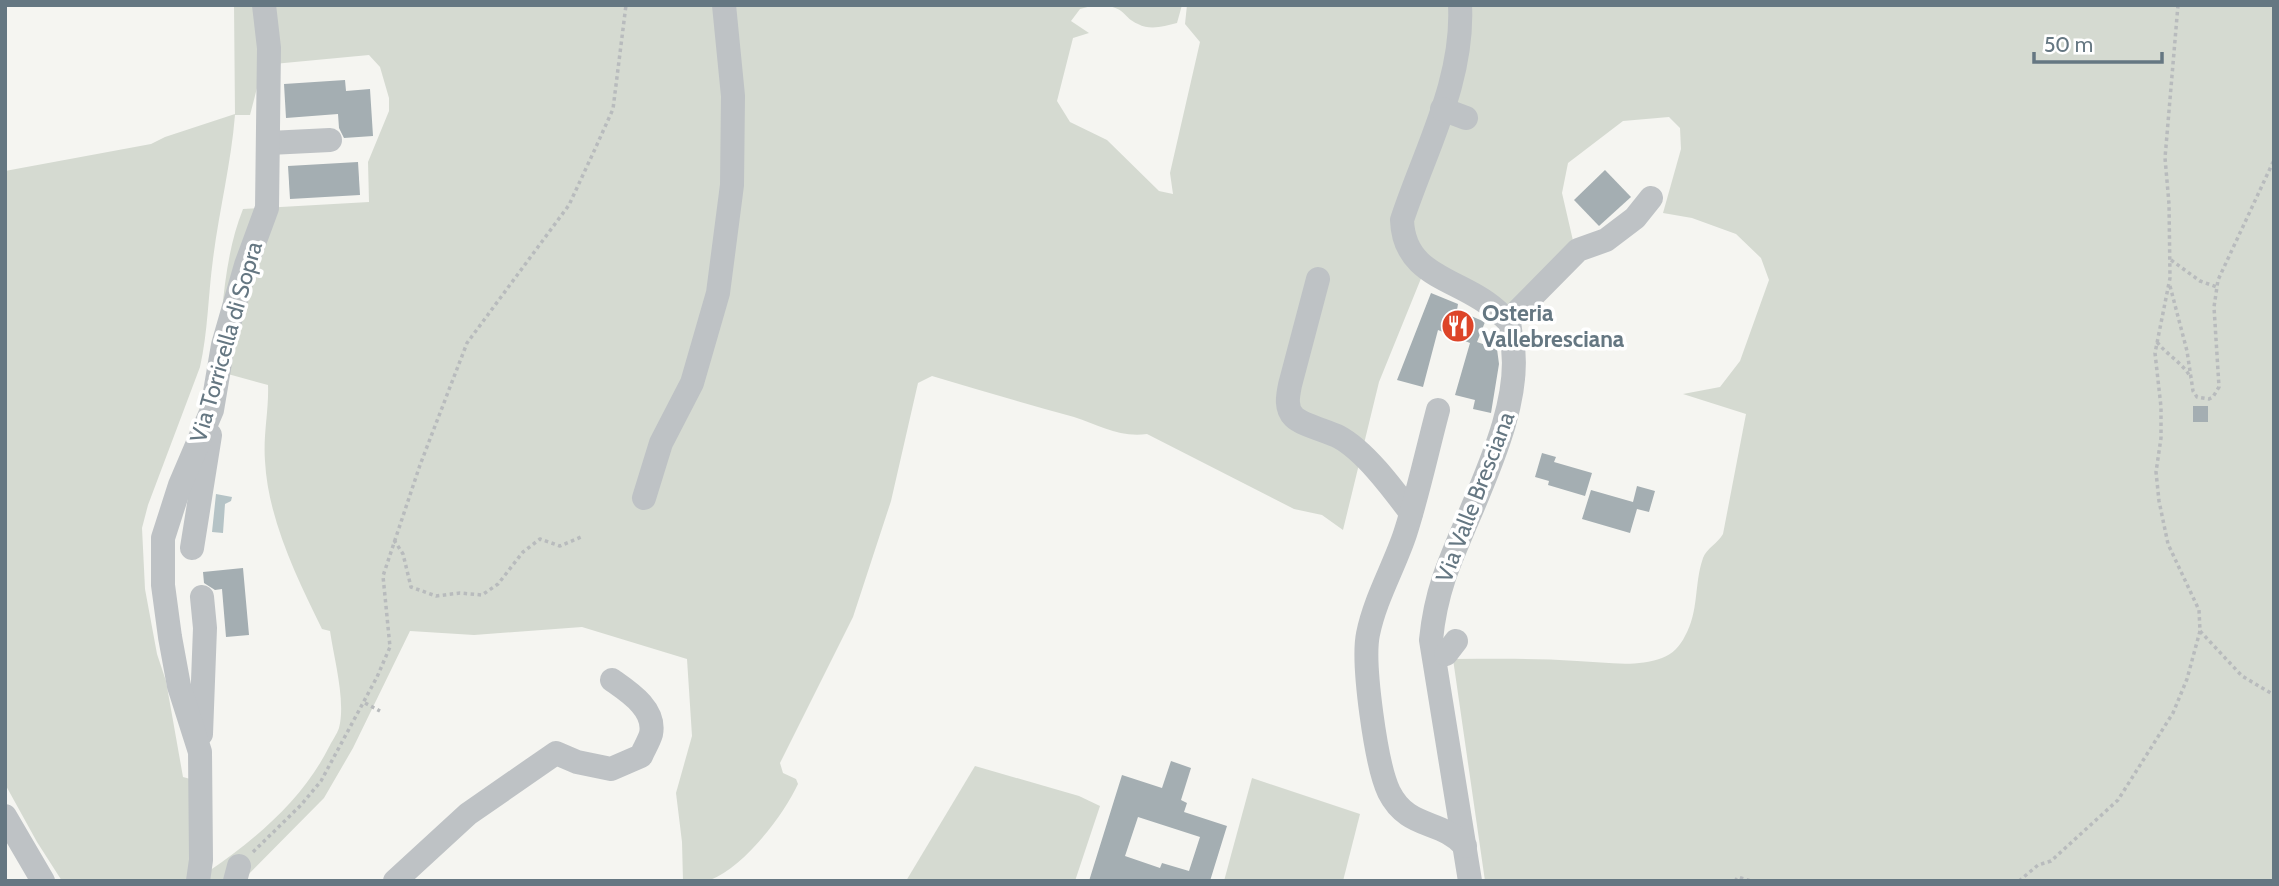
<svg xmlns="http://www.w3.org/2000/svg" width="2279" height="886" font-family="Cabin,sans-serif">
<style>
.green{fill:#d5dad1}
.water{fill:#b5c3c6}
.building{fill:#a4aeb2;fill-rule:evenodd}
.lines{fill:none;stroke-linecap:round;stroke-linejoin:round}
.path{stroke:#b8bbbd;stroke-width:3.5;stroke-dasharray:3.5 3.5;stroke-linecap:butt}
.minor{stroke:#bec2c5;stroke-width:24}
.labels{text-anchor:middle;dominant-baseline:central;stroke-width:7;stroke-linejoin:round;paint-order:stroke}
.poi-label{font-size:23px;font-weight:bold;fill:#657782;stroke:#fff;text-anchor:start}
.street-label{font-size:23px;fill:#657782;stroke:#fff}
</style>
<rect width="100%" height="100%" fill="#f5f5f1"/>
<!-- green -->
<g class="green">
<path d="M234,5H1095L1080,9L1071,21L1089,33L1073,38L1057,101L1070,122L1107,140L1159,191L1173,194L1170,173L1200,42L1185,24L1187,5H2274V881H1485L1453,659C1495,659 1536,658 1577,661C1605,662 1635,668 1662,658C1673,654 1680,646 1685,636C1699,612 1694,584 1703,558C1706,549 1718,543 1723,534L1746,414L1683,394L1720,387L1740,361L1769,280L1761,258L1736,234L1692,218L1663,213L1681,149L1680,128L1669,117L1623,121L1568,163L1562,193L1574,245L1508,314L1434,269L1398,218L1422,276L1379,382L1343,530L1322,515L1294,509L1147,434C1120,438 1099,425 1074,417C1026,404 979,390 932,376L918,383L891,501L853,617L780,763L783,773L796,779L798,784C783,816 744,867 710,880C702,883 691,881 683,881L682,842L676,793L692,736L687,659L582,627L474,635L410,631L353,748L324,798L242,881H209V871C256,839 303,799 329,747C332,741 337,734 339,728C346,701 334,659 330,631L322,629C297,578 268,519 265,461C263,435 269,410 268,385L217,371C222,318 223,259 243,209L369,202L368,162L389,111V98L380,67L369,55L263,65L250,115H235C231,164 219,211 213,259C208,296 208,332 200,367L148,505L142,528L145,589L157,654L166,681L183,777L194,780L188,881H62L37,842L5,784V171L151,144L165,137L235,114Z"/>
<path d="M1104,5H1182L1177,23C1164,26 1151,31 1138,24C1122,17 1128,9 1104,5Z"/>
<path d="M975,766L1079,796L1100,806L1075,881H906Z"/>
<path d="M1252,778L1360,814L1343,881H1224Z"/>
</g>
<!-- water -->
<path class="water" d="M216,494L232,497L231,501L225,504L223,533L212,532Z"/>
<!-- building -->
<g class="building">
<path d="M345,80L346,91L370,89L373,136L344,138L339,128L338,114L286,118L284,84Z"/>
<path d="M358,162L360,195L290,199L288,166Z"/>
<path d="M1605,170L1631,197L1599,226L1574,200Z"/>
<path d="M1431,293L1458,304L1457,310L1485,322L1477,342L1497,349L1499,364L1491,413L1473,409L1475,400L1455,395L1470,343L1438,330L1423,387L1397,380Z"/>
<rect x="2193" y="406" width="15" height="16"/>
<path d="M1542,453L1556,457L1554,462L1592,473L1585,496L1548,485L1549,481L1535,477Z"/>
<path d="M1637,486L1655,491L1649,512L1637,509L1630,533L1582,519L1591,490L1633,502Z"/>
<path d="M243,568L249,635L226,637L222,589L215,590L204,583L203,572Z"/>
<path d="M1171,761L1191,768L1181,800L1187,803L1184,812L1227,826L1210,881H1089L1122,775L1162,788ZM1138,817L1200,837L1189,871L1162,863L1160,868L1125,856Z"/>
</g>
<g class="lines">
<!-- path -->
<g class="path">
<path d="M2178,5L2165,158L2169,204L2170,278L2155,353L2161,407V438L2156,472L2159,501L2168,544L2199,610L2200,631L2242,676L2274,695"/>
<path d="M2171,260L2200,281L2217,287"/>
<path d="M2170,286L2187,351L2193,391L2197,397L2209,399L2213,397L2219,387L2214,307L2218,280L2274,160"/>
<path d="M2157,342C2168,356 2182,362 2191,378"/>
<path d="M394,540L403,554L411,587L436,596L460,593L482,595L498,584L523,552L540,539L560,546L581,537"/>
<path d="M365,703L380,711"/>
<path d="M253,852L301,805L321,781L377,677L390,647L383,576L420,465L467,343L569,205L595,149L613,109L626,5"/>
<path d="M1735,881L1738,877L1751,881"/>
<path d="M2019,881L2038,865L2051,861L2118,800L2173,713L2187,679L2200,631"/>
</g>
<!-- minor -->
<g class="minor">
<path d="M1460,5C1464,81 1425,150 1402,220C1404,278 1460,278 1496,310C1499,313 1505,317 1508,321C1510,324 1510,332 1511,336C1528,408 1467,510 1444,578C1437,599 1433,619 1431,640L1470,881"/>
<path d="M1442,109L1466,118"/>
<path d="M269,143L330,140"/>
<path d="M1318,279L1290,385C1288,395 1285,408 1294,417C1302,425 1327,431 1339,437C1365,451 1393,489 1411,513"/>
<path d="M1508,321L1578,250L1606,240L1635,218L1651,198"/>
<path d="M1438,410C1427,451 1418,494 1405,534C1394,567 1375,599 1368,634C1362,663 1376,765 1389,792C1408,830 1441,819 1465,846"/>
<path d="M644,498L661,443L692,383L718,293L732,185L733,96L724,5"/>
<path d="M192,548L210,435"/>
<path d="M1446,654L1456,641"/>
<path d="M201,734L205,628L202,597"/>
<path d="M5,816L43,881"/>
<path d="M198,881L201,860L200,752L179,686L170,637L163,585V538L180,485L212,410L223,345L246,265L267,208L269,48L264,5"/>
<path d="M235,881L239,866"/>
<path d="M395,881L468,814L556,753L577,762L611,769L641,756C644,749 649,741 651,734C656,709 629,692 612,680"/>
</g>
</g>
<!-- icons -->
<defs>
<symbol id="restaurant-disc" viewBox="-11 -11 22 22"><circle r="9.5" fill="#dd4529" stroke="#fff"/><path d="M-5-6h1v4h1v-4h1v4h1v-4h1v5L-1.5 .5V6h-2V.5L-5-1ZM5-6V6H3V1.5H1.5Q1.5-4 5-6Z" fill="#fff"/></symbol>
</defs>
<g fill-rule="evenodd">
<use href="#restaurant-disc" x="1439" y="307" width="38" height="38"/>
</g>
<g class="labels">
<!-- poi labels -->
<g class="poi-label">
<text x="1482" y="313">Osteria<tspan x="1482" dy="26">Vallebresciana</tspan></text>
</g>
<!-- street labels -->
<g class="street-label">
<text transform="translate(226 342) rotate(-74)">Via Torricella di Sopra</text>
<text transform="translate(1475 497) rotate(-69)">Via Valle Bresciana</text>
</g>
</g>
<!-- border -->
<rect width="2279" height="886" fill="none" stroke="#657782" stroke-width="14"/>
<!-- scale -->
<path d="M2034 52v10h128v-10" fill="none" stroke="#657782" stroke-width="3.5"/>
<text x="2044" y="52" font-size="21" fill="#657782" stroke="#ffffff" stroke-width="5" paint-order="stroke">50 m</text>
</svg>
